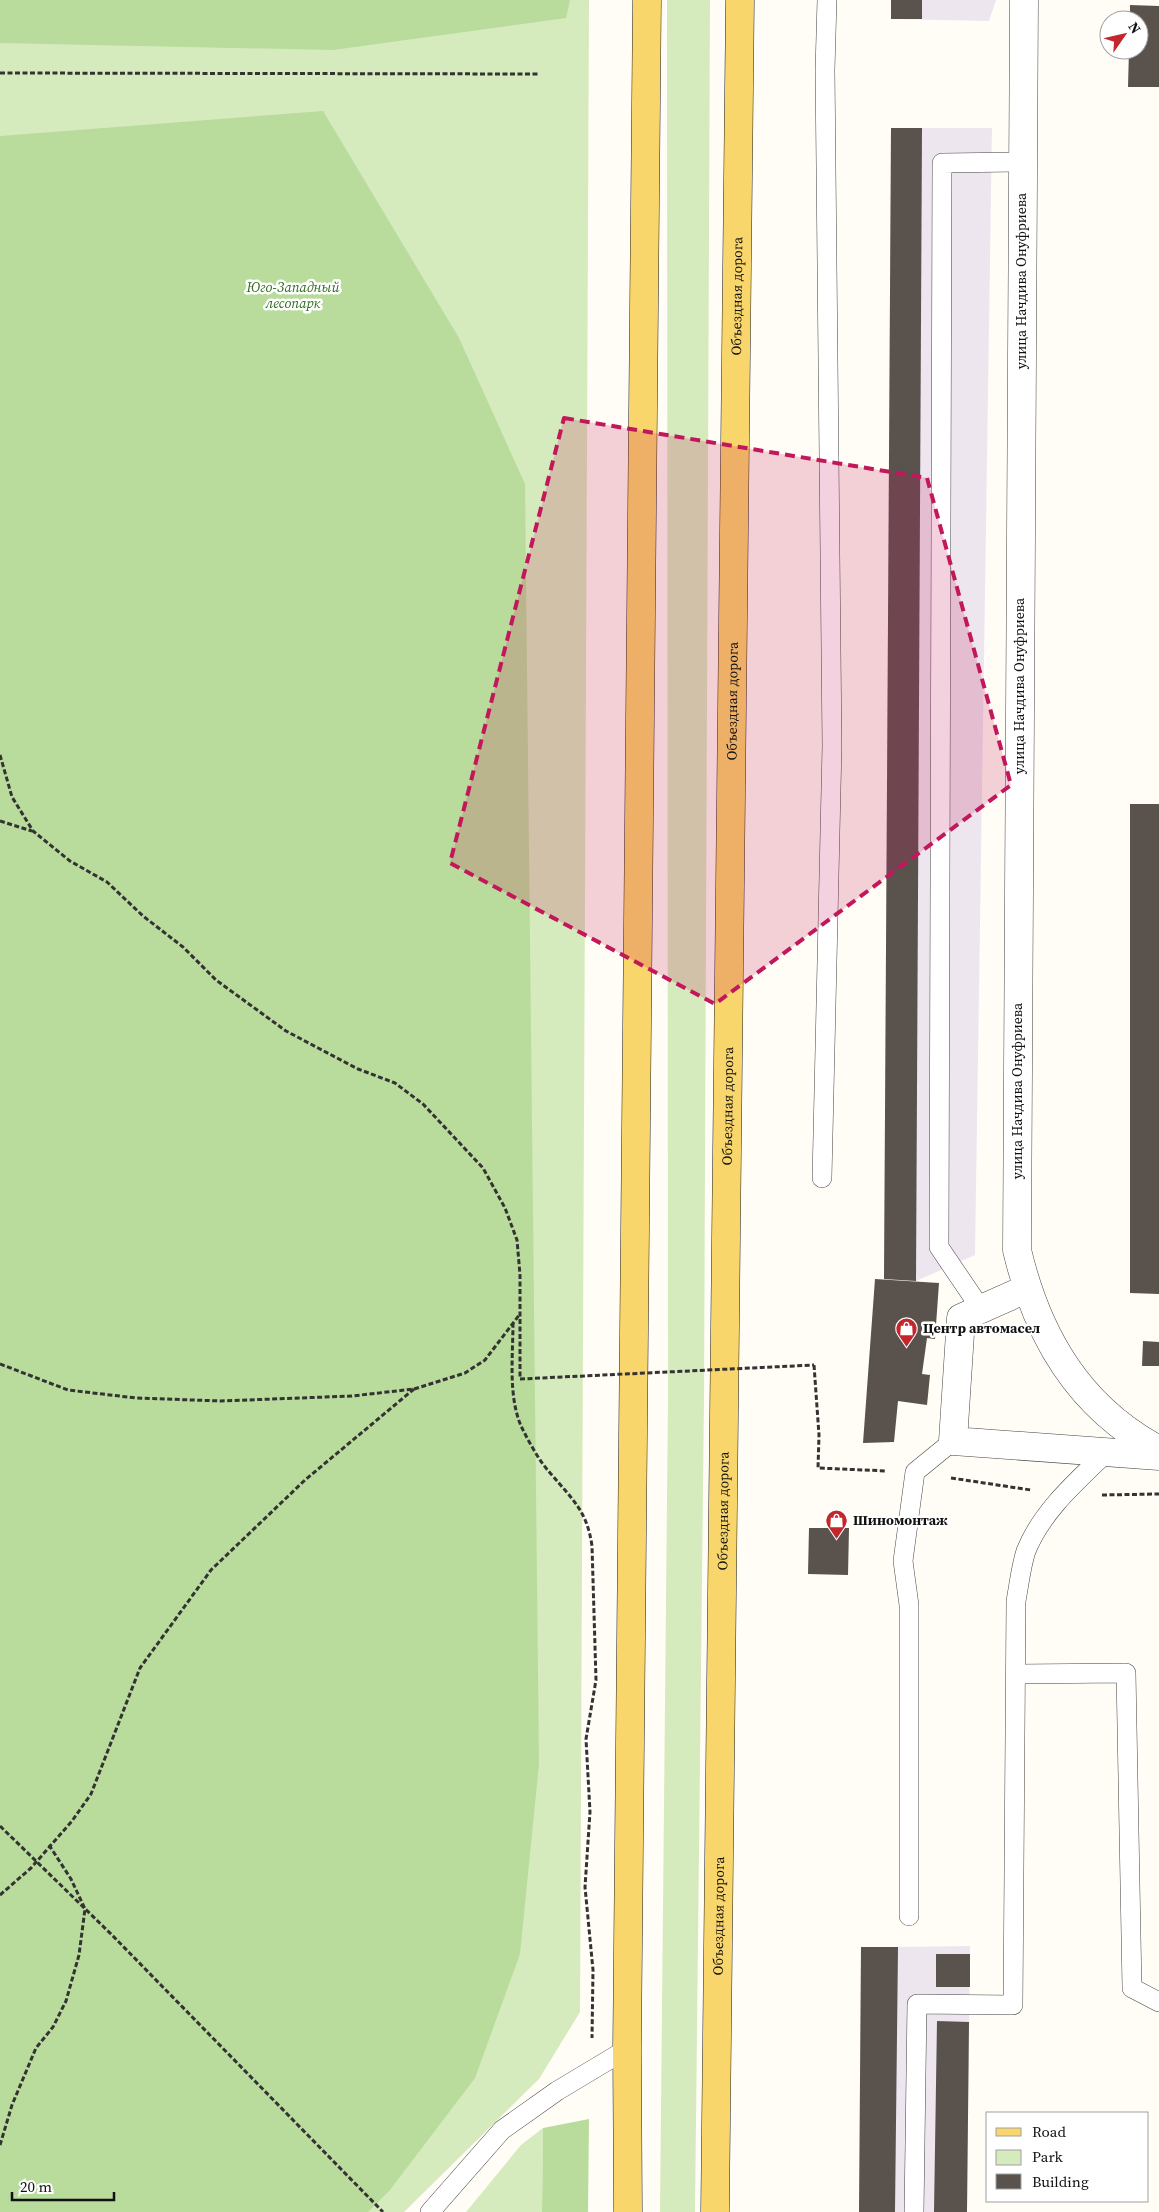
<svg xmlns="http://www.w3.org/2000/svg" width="1159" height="2212" font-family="'Source Serif 4',serif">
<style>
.industrial{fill:#eee6ef}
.green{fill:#d5ebbd}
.forest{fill:#b9dc9c}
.building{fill:#5a524d}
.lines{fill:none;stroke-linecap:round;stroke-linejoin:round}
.service-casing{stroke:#444;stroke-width:20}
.minor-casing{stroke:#444;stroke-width:29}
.primary-casing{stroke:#222;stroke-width:29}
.path{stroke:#333;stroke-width:3;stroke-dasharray:5 2.5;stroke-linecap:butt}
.service{stroke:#fff;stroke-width:19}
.minor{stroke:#fff;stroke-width:28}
.primary{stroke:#f9d66b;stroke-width:28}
.path-bridge{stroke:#333;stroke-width:3;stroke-dasharray:5 2.5;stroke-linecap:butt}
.marked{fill:#c2185b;fill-opacity:0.2;stroke:#c2185b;stroke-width:4;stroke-dasharray:10 6;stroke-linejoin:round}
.labels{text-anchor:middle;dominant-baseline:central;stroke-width:5;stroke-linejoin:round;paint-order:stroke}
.street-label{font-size:14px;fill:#111;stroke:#fff}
.park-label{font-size:14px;font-style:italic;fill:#2f6b1f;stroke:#fff}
.poi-label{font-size:14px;font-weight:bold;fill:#111;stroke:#fff;text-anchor:start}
</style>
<rect width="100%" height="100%" fill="#fffdf5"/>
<!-- industrial -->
<g class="industrial">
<path d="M891,0H996L989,21L891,19Z"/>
<path d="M891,128H992L975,1255L916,1281L884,1279Z"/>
<path d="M970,1946L967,2212H859L898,1947Z"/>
</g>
<!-- green -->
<g class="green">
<path d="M0,0H589L580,2012L539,2079L404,2212H0Z"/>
<path d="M667,0H710L704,1398L695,2212H660L668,1398Z"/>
<path d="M543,2128L542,2212H466L521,2145Z"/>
</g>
<!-- forest -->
<g class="forest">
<path d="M0,0H570L566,18L333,50L0,43Z"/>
<path d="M323,111L459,338L525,484L539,1764L520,1954L475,2078L390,2190L368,2212H0V136Z"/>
<path d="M589,2119L588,2212H542L543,2128Z"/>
</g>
<!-- building -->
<g class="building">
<rect x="891" y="0" width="31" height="19"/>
<path d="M1130,5L1159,6V87H1128L1129,50H1139V20H1130Z"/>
<path d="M891,128H922L916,1281L884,1279Z"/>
<path d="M1130,804H1159V1294L1130,1293Z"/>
<path d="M875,1279L939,1283L935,1339L927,1338L922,1374L930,1375L927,1405L898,1401L894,1442L863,1443Z"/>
<path d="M1143,1341L1159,1342V1366H1142Z"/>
<path d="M809,1528H849L848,1575L808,1574Z"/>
<path d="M861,1947H898L895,2212H859Z"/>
<rect x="936" y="1954" width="34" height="33"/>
<path d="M937,2021L969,2022L967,2212H934Z"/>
</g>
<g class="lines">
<defs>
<g id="service">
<path d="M822,1178L832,746L825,70L827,0"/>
<path d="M981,1309L939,1247L942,163L1022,162"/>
<path d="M1016,1674L1126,1673L1132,1988L1159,2002"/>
<path d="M909,1916V1605L903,1561L915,1472L953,1441"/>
<path d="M430,2212L502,2130L557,2091L627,2049"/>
<path d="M914,2212L917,2004L1013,2005L1016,1601C1019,1585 1021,1566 1026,1551C1042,1511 1077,1481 1107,1452"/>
</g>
<g id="minor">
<path d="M1024,0L1017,1250C1037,1335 1078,1407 1159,1450"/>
<path d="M1026,1289L961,1318L953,1441L1159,1456"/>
</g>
<g id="primary">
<path d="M628,2212L627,2049L647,0"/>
<path id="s1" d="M715,2212L740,0"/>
</g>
</defs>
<!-- service casing -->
<use href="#service" class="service-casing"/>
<!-- minor casing -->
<use href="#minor" class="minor-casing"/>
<!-- primary casing -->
<use href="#primary" class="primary-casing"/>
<!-- path -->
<g class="path">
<path d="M0,73L539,74"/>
<path d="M0,755L12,797L33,831L70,861L107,882L143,916L183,947L216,980L286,1031L358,1069L395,1083L423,1104L483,1168L505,1208L517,1240L520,1275V1379"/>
<path d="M0,821L32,831"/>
<path d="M513,1323C513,1356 508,1395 521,1426C529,1442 539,1461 551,1474C573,1500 587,1511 592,1546L596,1680L586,1739L590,1812L585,1887L593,1970L592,2038"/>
<path d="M0,1364L68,1390L136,1398L221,1401L352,1396L414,1389L465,1373L485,1360L520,1314"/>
<path d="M814,1365L819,1435L818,1468L887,1471"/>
<path d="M951,1478L1031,1490"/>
<path d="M1102,1495L1159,1494"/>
<path d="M0,1826L112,1935L383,2212"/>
<path d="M0,1895L31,1868L72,1821L91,1794L140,1668L211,1570L305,1480L414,1389"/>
<path d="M0,2145L12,2105L36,2048L53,2027L66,2001L79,1955L85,1909L71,1879L49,1845"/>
</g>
<!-- service -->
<use href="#service" class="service"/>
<!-- minor -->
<use href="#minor" class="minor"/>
<!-- primary -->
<use href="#primary" class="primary"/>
<!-- path-bridge -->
<path class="path-bridge" d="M520,1379L814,1365"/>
</g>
<!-- marked area -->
<path class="marked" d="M564,418L927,478L1011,785L715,1004L450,863Z"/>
<!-- icons -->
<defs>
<symbol id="shop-pin" viewBox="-11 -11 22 30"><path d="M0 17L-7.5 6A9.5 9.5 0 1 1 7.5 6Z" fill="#c4262e" stroke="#fff"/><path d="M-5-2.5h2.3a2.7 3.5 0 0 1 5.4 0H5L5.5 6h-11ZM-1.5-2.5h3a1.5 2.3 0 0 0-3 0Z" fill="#fff"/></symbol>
</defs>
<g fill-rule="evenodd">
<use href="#shop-pin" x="894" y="1316" width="25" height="34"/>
<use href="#shop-pin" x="824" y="1508" width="25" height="34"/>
</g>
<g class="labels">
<!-- street labels -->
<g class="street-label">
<text transform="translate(1021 281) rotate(-90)">улица Начдива Онуфриева</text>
<text stroke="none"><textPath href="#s1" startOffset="1916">Объездная дорога</textPath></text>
<text transform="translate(1019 686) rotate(-90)">улица Начдива Онуфриева</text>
<text stroke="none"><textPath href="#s1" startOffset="1511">Объездная дорога</textPath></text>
<text transform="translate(1017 1091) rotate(-90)">улица Начдива Онуфриева</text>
<text stroke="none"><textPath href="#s1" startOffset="1106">Объездная дорога</textPath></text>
<text stroke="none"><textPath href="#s1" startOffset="701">Объездная дорога</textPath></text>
<text stroke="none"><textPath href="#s1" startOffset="296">Объездная дорога</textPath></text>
</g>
<!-- park labels -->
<g class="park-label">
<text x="293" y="287">Юго-Западный<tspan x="293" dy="16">лесопарк</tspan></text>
</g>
<!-- poi labels -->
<g class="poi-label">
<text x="923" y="1328">Центр автомасел</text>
<text x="853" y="1520">Шиномонтаж</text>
</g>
</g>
<!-- legend -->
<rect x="986" y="2112" width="162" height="90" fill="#ffffff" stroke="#a0a0a0"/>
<rect x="996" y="2128" width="25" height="8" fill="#f9d66b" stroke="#a0a0a0"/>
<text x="1032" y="2137" font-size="15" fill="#111111">Road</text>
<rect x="996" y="2150" width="25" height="15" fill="#d5ebbd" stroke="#a0a0a0"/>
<text x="1032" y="2162" font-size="15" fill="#111111">Park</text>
<rect x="996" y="2174" width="25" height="15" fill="#5a524d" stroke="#a0a0a0"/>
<text x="1032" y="2187" font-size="15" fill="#111111">Building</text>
<!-- north arrow -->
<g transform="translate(1124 35) rotate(56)"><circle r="24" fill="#ffffff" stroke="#a0a0a0"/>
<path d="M0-4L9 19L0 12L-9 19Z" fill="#c4262e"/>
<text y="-8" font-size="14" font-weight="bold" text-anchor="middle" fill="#111111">N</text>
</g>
<!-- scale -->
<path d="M12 2192v8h102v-8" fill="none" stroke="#111111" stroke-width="2.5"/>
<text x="20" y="2192" font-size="15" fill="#111111" stroke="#ffffff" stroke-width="4" paint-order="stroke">20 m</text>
</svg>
